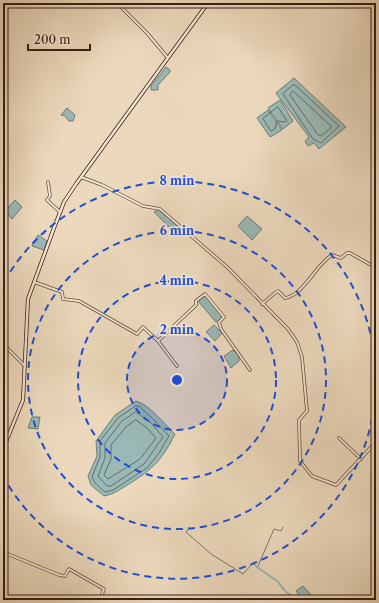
<svg xmlns="http://www.w3.org/2000/svg" width="379" height="603" font-family="'Libre Caslon Text',serif">
<style>
.water{fill:#99b9b6;stroke:#727b74}
.lines{fill:none;stroke-linecap:round;stroke-linejoin:round}
.shore{stroke:#686c64;stroke-width:1}
.stream{stroke:#727b74;stroke-width:1}
.canal{stroke:#99b9b6;stroke-width:2}
.street-casing{stroke:#654d3c;stroke-width:3.5}
.secondary-casing{stroke:#381e11;stroke-width:4}
.street{stroke:#f3e6d4;stroke-width:2}
.secondary{stroke:#f3e6d4;stroke-width:2.5}
.ring{fill:none;stroke:#1d4ed8;stroke-width:2;stroke-dasharray:7 5}
.centre{fill:#1d4ed8;stroke:#f3e6d4;stroke-width:2}
.ring-label{font-size:12px;text-anchor:middle;font-weight:bold;fill:#1d4ed8;stroke:#f3e6d4;stroke-width:3.5;stroke-linejoin:round;paint-order:stroke}
</style>
<rect width="100%" height="100%" fill="#ecd9bd"/>
<filter id="stains"><feTurbulence type="fractalNoise" baseFrequency=".005" numOctaves="4"/><feColorMatrix values="0 0 0 0 .2 0 0 0 0 .09 0 0 0 0 .02 0 0 0 .5 -.17"/></filter>
<radialGradient id="worn" r=".72"><stop offset=".6" stop-color="#630" stop-opacity="0"/><stop offset="1" stop-color="#630" stop-opacity=".3"/></radialGradient>
<!-- water -->
<g class="water">
<path d="M166,67L170,70V72L158,85V90H151V86Z"/>
<path d="M294,78L346,127L319,149L314,143L308,146L305,141L309,137L276,93Z"/>
<path d="M280,100L293,121L283,129L268,108Z"/>
<path d="M67,108L75,115L73,121H69L65,116L61,115Z"/>
<path d="M268,110L282,130L270,137L257,118Z"/>
<path d="M15,200L22,207L12,219L5,211Z"/>
<path d="M159,210L181,229V232L176,234L154,212Z"/>
<path d="M247,216L262,229L252,240L238,226Z"/>
<path d="M38,235L47,241L44,250L32,246Z"/>
<path d="M205,296L223,317L216,322L198,301Z"/>
<path d="M214,325L222,333L215,341L206,332Z"/>
<path d="M233,350L239,356V361L231,368L224,356Z"/>
<path d="M136,401C150,405 164,424 175,434C162,460 153,469 129,484C120,489 115,494 104,496L91,485L88,476L97,456L96,441L115,415Z"/>
<path d="M32,417H40L38,429L28,428Z"/>
<path d="M303,586L314,598L312,600H303L296,591Z"/>
</g>
<g class="lines">
<!-- shore -->
<g class="shore">
<path d="M293,85H295L339,126L321,143L313,139L283,94Z"/>
<path d="M293,91L331,126V128L321,136L318,135L290,95Z"/>
<path d="M278,107L287,121L285,122L277,121L275,129L271,131L263,119Z"/>
<path d="M136,406H139L154,420L169,436L159,453L147,468L113,490L105,492L95,483L92,477L100,457V441L118,418Z"/>
<path d="M136,412L151,423L163,437L144,464L111,486H107L98,476L105,458V443L121,422Z"/>
<path d="M136,420L147,428L156,438L140,459L108,479L104,475L111,459V445L126,427Z"/>
</g>
<!-- stream -->
<g class="stream">
<path d="M376,112L371,116L376,122"/>
<path d="M189,528L186,532L211,554L243,574L253,563L257,567"/>
<path d="M259,569L258,566L274,529L281,531L283,527"/>
</g>
<!-- canal -->
<path class="canal" d="M257,567L277,581L286,592L298,600"/>
<defs>
<g id="street">
<path d="M117,3L147,33L168,58"/>
<path d="M81,177L102,185L143,206L160,209L227,267L288,329L297,342L302,357L307,411L299,420L300,461L312,476L336,485L376,442"/>
<path d="M48,182L50,196L47,200L60,212"/>
<path d="M34,282L62,292L63,299L79,301L137,334L143,327L158,341L196,305V301L205,294L224,317L219,322L221,329L250,370"/>
<path d="M262,304L276,292L278,291L285,298C303,296 316,264 332,255L341,258L347,253H350L371,265"/>
<path d="M158,341L177,366"/>
<path d="M3,344L24,365"/>
<path d="M339,438L361,459"/>
<path d="M3,552L59,575L65,576L69,569L104,589L100,600"/>
</g>
<path id="secondary" d="M3,449L23,400L28,299L54,228L64,202L76,184L208,3"/>
</defs>
<!-- street casing -->
<use href="#street" class="street-casing"/>
<!-- secondary casing -->
<use href="#secondary" class="secondary-casing"/>
<!-- street -->
<use href="#street" class="street"/>
<!-- secondary -->
<use href="#secondary" class="secondary"/>
</g>
<!-- distance rings -->
<circle cx="177" cy="380" r="50" fill="#1d4ed8" fill-opacity=".12"/>
<g class="ring">
<circle cx="177" cy="380" r="50"/>
<circle cx="177" cy="380" r="99"/>
<circle cx="177" cy="380" r="149"/>
<path d="M376 382A199 199 0 0 1 4 478M4 282A199 199 0 0 1 376 378"/>
</g>
<circle cx="177" cy="380" r="6" class="centre"/>
<g class="ring-label">
<text x="177" y="185">8 min</text>
<text x="177" y="235">6 min</text>
<text x="177" y="285">4 min</text>
<text x="177" y="334">2 min</text>
</g>
<!-- margin -->
<rect width="379" height="603" fill="none" stroke="#ecd9bd" stroke-width="16"/>
<rect x="4" y="4" width="371" height="595" fill="none" stroke="#381e11" stroke-width="2"/>
<rect x="8" y="8" width="363" height="587" fill="none" stroke="#381e11"/>
<!-- scale -->
<path d="M28 44v6h62v-6" fill="none" stroke="#381e11" stroke-width="2"/>
<text x="34" y="44" font-size="12" fill="#381e11" stroke="#f3e6d4" stroke-width="3" paint-order="stroke">200 m</text>
<rect width="100%" height="100%" filter="url(#stains)"/>
<rect width="100%" height="100%" fill="url(#worn)"/>
</svg>
